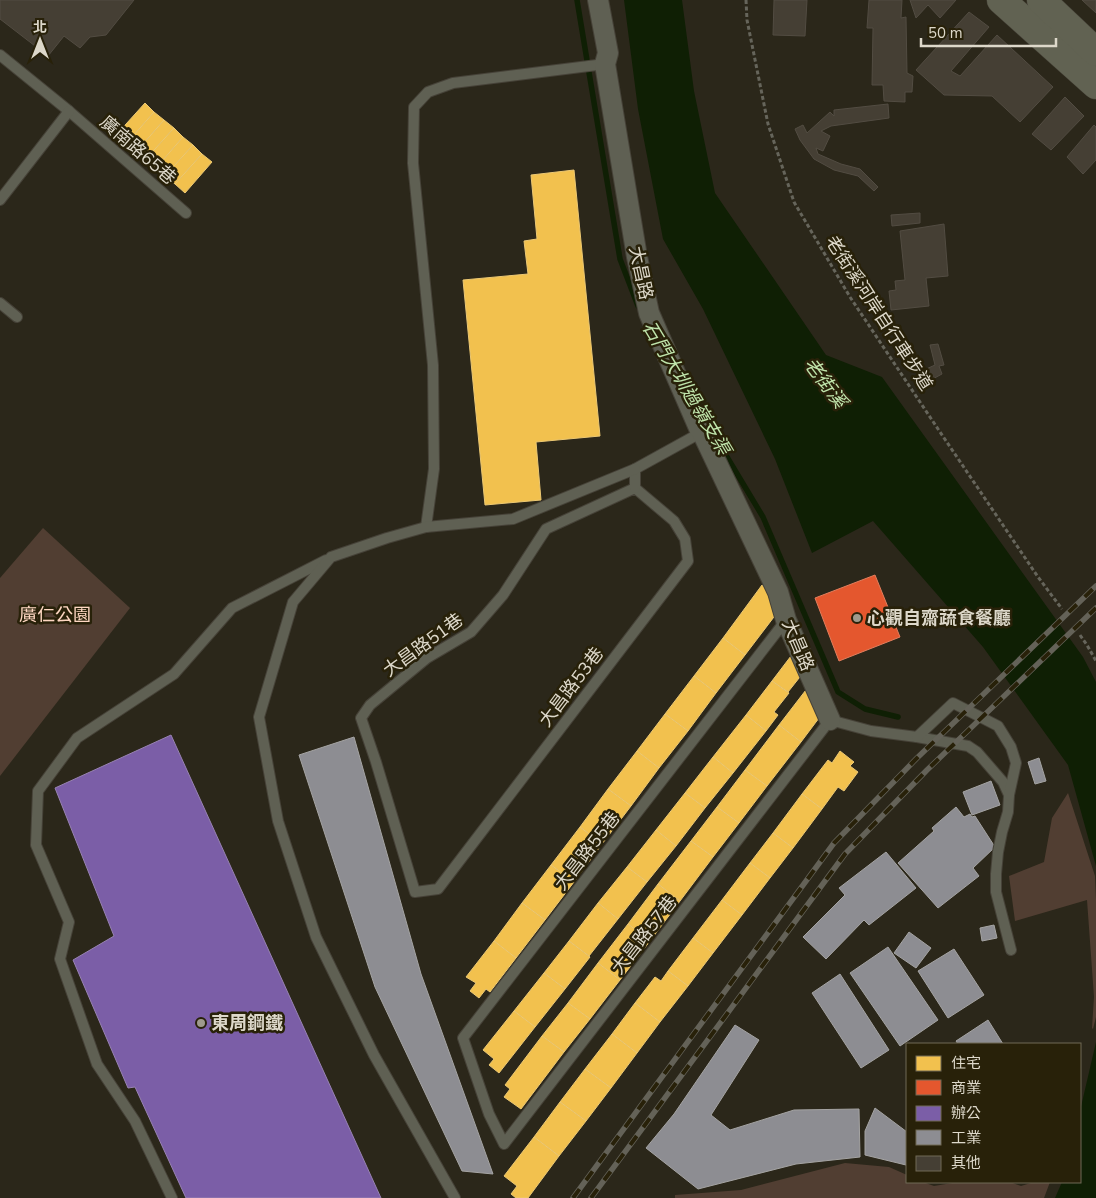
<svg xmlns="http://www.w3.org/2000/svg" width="1096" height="1198" font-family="'Nunito Sans','Noto Sans TC',sans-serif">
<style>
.green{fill:#513e32}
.water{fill:#0f1f04}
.homes{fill:#f2c14e;stroke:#ecc873}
.shops{fill:#e4572e;stroke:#e27e5d}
.offices{fill:#7b5ea7;stroke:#9883b2}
.industry{fill:#8d8d92;stroke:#a5a4a3}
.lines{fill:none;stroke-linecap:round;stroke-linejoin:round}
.stream{stroke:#0f1f04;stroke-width:5.5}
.building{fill:#453f34;stroke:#524c42}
.service-casing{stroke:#464238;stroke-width:12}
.minor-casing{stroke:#464238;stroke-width:22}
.secondary-casing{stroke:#464238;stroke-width:29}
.path{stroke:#66655b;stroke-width:3;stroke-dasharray:4 2.5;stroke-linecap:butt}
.service{stroke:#5f6053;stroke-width:10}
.minor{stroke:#5f6053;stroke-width:20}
.secondary{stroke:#616252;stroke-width:28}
.rail-casing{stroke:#646258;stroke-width:5.5}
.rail{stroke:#282109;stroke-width:4;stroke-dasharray:11;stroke-linecap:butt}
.poi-dot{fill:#9f9a8c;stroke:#282109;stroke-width:2}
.labels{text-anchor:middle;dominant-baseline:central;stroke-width:5;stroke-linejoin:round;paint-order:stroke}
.street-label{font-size:18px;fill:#ddd8ca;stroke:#282109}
.park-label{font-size:18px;fill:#fed7c2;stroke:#282109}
.poi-label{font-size:18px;font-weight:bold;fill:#ddd8ca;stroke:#282109;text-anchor:start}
.water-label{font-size:19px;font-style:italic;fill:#c0e5ac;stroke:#282109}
</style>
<rect width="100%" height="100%" fill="#2b271a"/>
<!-- green -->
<g class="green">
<path d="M43,528L130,608L0,776V578Z"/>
<path d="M1068,793L1095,876L1096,899V1017L1093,1029L1092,1028L1094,997L1087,900L1015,921L1009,876L1044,862L1052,818Z"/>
<path d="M845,1163L889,1167L907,1175V1182H923L934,1186L958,1182H1010L1021,1186L1034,1182H1050L1044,1198H675V1195L741,1190Z"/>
</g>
<!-- water -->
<g class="water">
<path d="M624,0H682L694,91L715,193L826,355L882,377L1083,657L1096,682V866L1068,765L983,647L873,521L812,553L775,459L703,309L663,239L638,109Z"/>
<path d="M1096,1042V1198H1055L1062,1182H1080V1111Z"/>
</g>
<!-- homes -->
<g class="homes">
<path d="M145,103L154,112L127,143L117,134Z"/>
<path d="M154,112L164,120L137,151L127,143Z"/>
<path d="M164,120L174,128L146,159L137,151Z"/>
<path d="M174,128L183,137L156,168L146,159Z"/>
<path d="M183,137L193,145L165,176L156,168Z"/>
<path d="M193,145L202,154L175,184L165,176Z"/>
<path d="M202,154L212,162L185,193L175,184Z"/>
<path d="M574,170L600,436L536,442L541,500L485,505L463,280L528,274L524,241L537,239L531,175Z"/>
<path d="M762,585L775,595L770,602L780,609L745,655L723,638Z"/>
<path d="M723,638L745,655L716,693L694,676Z"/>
<path d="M791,656L807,668L788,692L772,681Z"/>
<path d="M694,676L716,693L688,731L665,714Z"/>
<path d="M772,681L789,693L774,712L778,715L766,731L746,715Z"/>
<path d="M809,686L828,706L801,742L779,725Z"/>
<path d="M665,714L688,731L659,768L637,751Z"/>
<path d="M746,715L766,731L733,773L713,757Z"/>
<path d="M779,725L801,742L767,786L745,770Z"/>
<path d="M637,751L659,768L631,806L608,789Z"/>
<path d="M840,751L854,762L850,766L858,772L844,791L838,787L822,809L802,794L828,760L832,763Z"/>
<path d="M713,757L733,773L705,808L685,793Z"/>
<path d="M745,770L767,786L739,823L717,807Z"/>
<path d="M608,789L631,806L602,844L580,827Z"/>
<path d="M685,793L705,808L676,846L656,830Z"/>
<path d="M802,794L822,809L793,848L773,833Z"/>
<path d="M717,807L739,823L713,857L691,841Z"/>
<path d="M580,827L602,844L574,882L551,865Z"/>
<path d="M656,830L676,846L647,882L627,867Z"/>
<path d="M773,833L793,848L770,878L750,863Z"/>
<path d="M691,841L713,857L680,901L658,884Z"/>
<path d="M750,863L770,878L742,915L722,900Z"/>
<path d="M551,865L574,882L545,920L522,903Z"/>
<path d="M627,867L647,882L618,919L598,903Z"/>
<path d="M658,884L680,901L650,941L628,924Z"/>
<path d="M722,900L742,915L713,953L693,938Z"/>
<path d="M522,903L545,920L516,958L494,941Z"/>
<path d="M598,903L618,919L589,956L569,941Z"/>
<path d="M628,924L650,941L620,980L598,963Z"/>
<path d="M693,938L713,953L688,986L668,971Z"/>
<path d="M494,941L516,958L490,992L486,989L479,998L470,991L476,983L466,977Z"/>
<path d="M569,941L590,957L565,989L544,973Z"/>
<path d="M598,963L620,980L590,1019L568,1003Z"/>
<path d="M668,971L688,986L660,1022L635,1003L655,977L661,981Z"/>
<path d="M544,973L565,989L535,1027L514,1011Z"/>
<path d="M568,1003L590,1019L564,1052L542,1036Z"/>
<path d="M635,1003L660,1022L637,1053L612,1034Z"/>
<path d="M514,1011L535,1027L499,1073L489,1065L494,1059L483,1050Z"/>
<path d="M612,1034L637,1053L611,1088L585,1069Z"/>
<path d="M542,1036L564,1052L521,1109L504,1097L510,1089L505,1085Z"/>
<path d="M585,1069L611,1088L586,1121L560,1102Z"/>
<path d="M560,1102L586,1121L559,1156L534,1137Z"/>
<path d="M534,1137L559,1156L528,1198H516L511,1194L517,1186L504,1176Z"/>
</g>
<!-- shops -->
<path class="shops" d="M875,575L900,637L839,661L815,598Z"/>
<!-- offices -->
<path class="offices" d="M171,735L381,1198H186L135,1087L128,1088L73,960L114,936L55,788Z"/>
<!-- industry -->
<g class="industry">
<path d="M354,737L421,974L493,1174L462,1171L375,987L299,755Z"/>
<path d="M1039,758L1046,781L1035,784L1028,762Z"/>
<path d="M991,781L1000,805L972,815L963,792Z"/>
<path d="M956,807L964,817L970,814L972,817L975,816L995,847L973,868L979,876L938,908L898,863L934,831L932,828Z"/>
<path d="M886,852L916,888L869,925L864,920L826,959L803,937L845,895L839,888Z"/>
<path d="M994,925L997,938L982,941L980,928Z"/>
<path d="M909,932L931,948L916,968L894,953Z"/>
<path d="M888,947L938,1020L900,1046L850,973Z"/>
<path d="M954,949L984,995L948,1018L918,971Z"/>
<path d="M840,974L889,1050L861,1068L812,993Z"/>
<path d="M988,1020L1003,1044H958L956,1041Z"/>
<path d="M735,1025L759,1040L711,1115L730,1130L794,1110L859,1109L860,1157L796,1164L698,1189L646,1148L674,1114Z"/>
<path d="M875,1108L907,1132L906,1165L865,1155V1131Z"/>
</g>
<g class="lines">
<!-- stream -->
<g class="stream">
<path d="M577,0L620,259L638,306"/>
<path d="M712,432L763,517L838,692L865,709L898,717"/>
</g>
</g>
<!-- building -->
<g class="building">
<path d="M0,0H134L106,35L90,37L80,48L64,36L48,56L0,19Z"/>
<path d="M774,0H807L805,36L773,35Z"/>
<path d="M869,0H902L901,18L906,17L907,73L913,76L912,92H905V102L884,101L883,85H872L873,28H867Z"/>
<path d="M910,0H956L940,18L928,5L916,18Z"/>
<path d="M1082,0H1096V13Z"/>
<path d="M969,12L989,27L951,71L960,76L997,35L1053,87L1020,122L992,96L944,95L916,70Z"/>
<path d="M1065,97L1084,116L1051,150L1032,134Z"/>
<path d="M888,104L889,118L831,126L821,131L830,136L823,151L816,148L818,154L841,164L860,169L878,187L874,191L858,176L834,170L814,159L800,140L795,129L803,125L807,133L830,112L834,116V110Z"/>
<path d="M1094,125L1096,127V160L1083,174L1067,157Z"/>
<path d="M920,213V223L892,226L891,215Z"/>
<path d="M944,224L948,276L926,278L929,306L891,310L889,291L896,290L895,281L905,280L900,231Z"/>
<path d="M938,344L944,365L939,366L942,374L929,381L924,370L935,365L930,345Z"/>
</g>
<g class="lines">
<defs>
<g id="service">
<path d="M0,55L69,111L186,213"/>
<path d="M0,200L69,111"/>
<path d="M0,303L17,317"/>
<path d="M635,488L674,521L685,539L688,561L438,889L415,892L376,762L361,718L370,705L427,658L471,632L503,595L546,529Z"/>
<path d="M635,488V469L702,432"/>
<path d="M426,527L434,469L433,365L413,163L414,107L428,92L453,83L605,64"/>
<path d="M786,620L463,1038L489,1114L504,1144L830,720L871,731L917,737L968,746L977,752L1003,782L1009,795L1008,812L1002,832L998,852L996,874V892L1011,950"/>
<path d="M917,737L953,703L998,726L1011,747L1016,763L1009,795"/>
<path d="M172,1198L135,1121L97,1064L60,959L69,922L36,845L38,791L77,738L174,674L232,608L326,560"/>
<path d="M455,1198L374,1055L316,937L278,821L259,717L293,602L331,557L387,538L426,527L513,519L635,469"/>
</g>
<path id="minor" d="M598,0L608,53L605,64L637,257L649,313L699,428L702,432L778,592L786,620L830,720"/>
<g id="secondary">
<path d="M1001,0L1096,85"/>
<path d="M1041,0L1096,52"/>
</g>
</defs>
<!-- service casing -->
<use href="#service" class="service-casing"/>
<!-- minor casing -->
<use href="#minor" class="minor-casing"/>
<!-- secondary casing -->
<use href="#secondary" class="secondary-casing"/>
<!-- path -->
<g class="path">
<path d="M746,0L747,20L768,124L794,202L850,297L938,429L1038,577L1062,609"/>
<path d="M1080,635L1087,645L1096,661"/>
</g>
<!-- service -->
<use href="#service" class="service"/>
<!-- minor -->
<use href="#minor" class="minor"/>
<!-- secondary -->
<use href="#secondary" class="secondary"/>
<defs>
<g id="rail">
<path d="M573,1198L834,843L917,758L1096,586"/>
<path d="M591,1198L845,854L927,770L1096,608"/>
</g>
</defs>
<!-- rail casing -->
<use href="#rail" class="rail-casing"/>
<!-- rail -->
<use href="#rail" class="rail"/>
</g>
<!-- markers -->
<g class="poi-dot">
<circle cx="857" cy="618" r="5"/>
<circle cx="201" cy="1023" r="5"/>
</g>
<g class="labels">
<!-- street labels -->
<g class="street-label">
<text transform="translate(138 150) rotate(41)">廣南路65巷</text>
<text transform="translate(641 273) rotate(78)">大昌路</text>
<text transform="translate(879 313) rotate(57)">老街溪河岸自行車步道</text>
<text transform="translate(423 645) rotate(-36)">大昌路51巷</text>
<text transform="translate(798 645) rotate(67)">大昌路</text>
<text transform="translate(571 687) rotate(-53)">大昌路53巷</text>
<text transform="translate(587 851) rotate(-52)">大昌路55巷</text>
<text transform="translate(644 935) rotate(-52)">大昌路57巷</text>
</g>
<!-- park labels -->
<g class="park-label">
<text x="55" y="615">廣仁公園</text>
</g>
<!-- poi labels -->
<g class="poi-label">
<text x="867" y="618">心觀自齋蔬食餐廳</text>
<text x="211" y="1023">東周鋼鐵</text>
</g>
<!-- water labels -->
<g class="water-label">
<text transform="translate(825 383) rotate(53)">老街溪</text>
<text transform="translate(686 388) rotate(59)">石門大圳過嶺支渠</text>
</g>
</g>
<!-- legend -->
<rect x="906" y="1043" width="175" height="140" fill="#282109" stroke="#706a56"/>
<rect x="916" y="1056" width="25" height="15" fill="#f2c14e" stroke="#706a56"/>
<text x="951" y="1068" font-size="15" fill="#ddd8ca">住宅</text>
<rect x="916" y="1080" width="25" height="15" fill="#e4572e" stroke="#706a56"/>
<text x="951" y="1093" font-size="15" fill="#ddd8ca">商業</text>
<rect x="916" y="1106" width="25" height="15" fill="#7b5ea7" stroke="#706a56"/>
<text x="951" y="1118" font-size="15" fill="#ddd8ca">辦公</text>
<rect x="916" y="1130" width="25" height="15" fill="#8d8d92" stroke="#706a56"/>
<text x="951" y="1143" font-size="15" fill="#ddd8ca">工業</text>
<rect x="916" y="1156" width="25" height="15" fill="#453f34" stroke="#706a56"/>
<text x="951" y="1168" font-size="15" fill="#ddd8ca">其他</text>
<!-- north arrow -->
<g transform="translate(40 40)" stroke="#282109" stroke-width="4" paint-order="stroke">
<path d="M0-4L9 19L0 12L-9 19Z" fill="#ddd8ca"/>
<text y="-8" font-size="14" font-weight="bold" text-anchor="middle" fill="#ddd8ca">北</text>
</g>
<!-- scale -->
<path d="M921 38v8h135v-8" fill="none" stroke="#ddd8ca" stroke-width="2.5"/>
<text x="928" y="38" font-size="15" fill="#ddd8ca" stroke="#282109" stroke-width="4" paint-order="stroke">50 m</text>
</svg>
